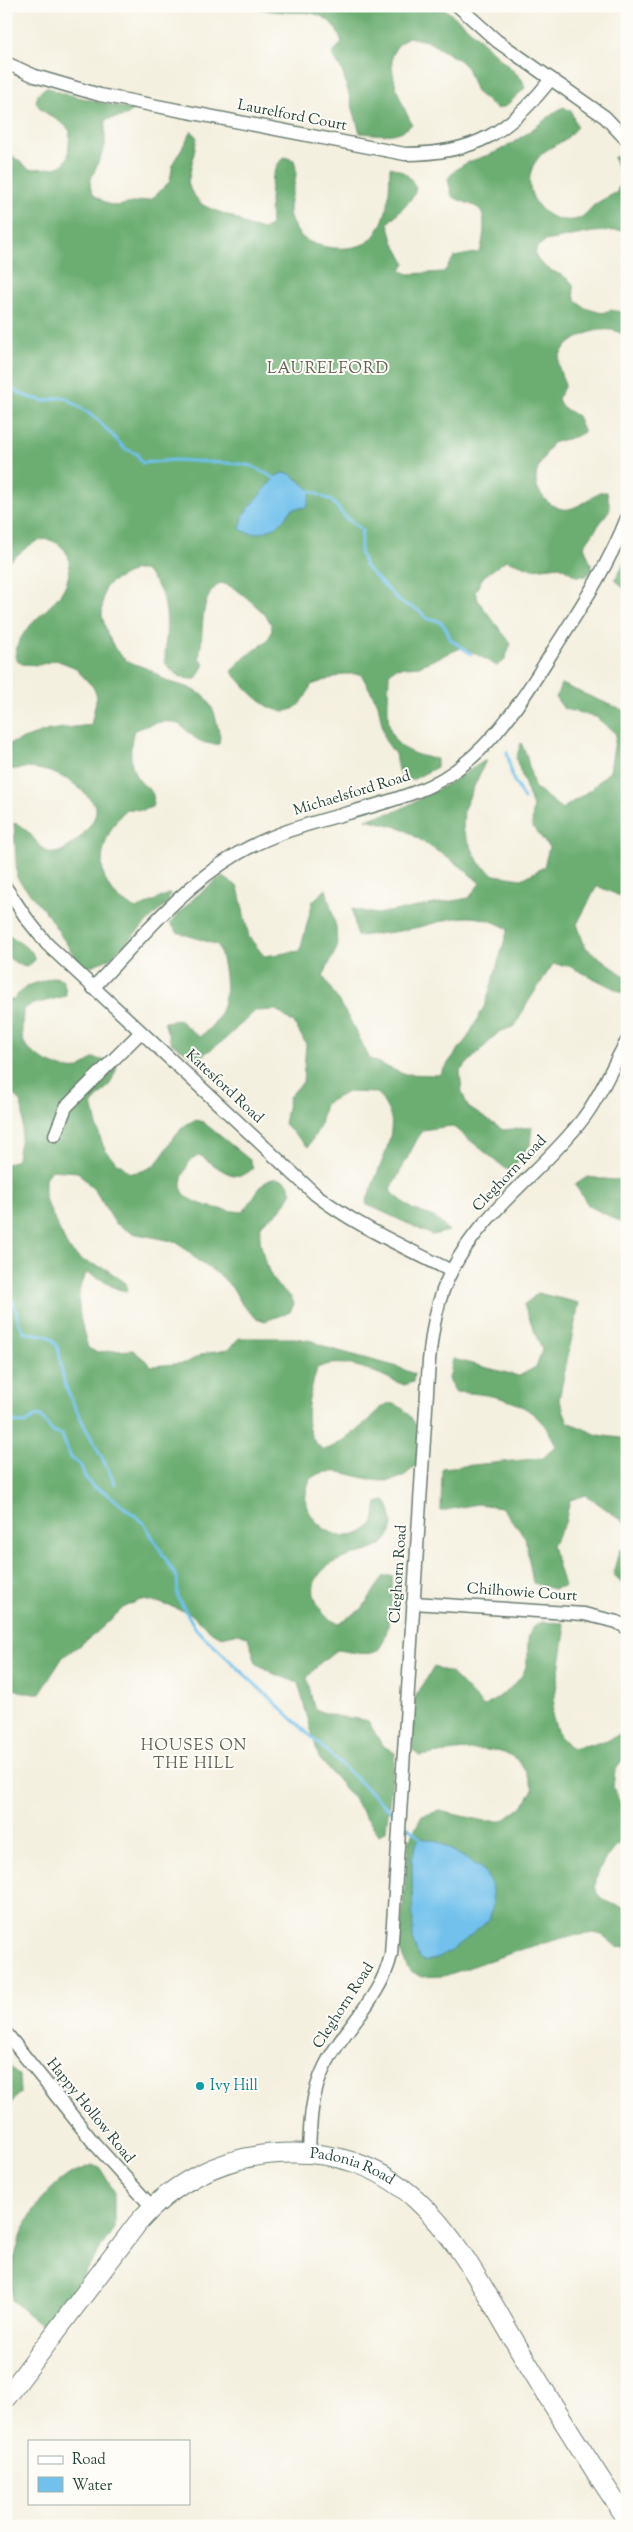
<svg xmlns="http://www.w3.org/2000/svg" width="633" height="2532" font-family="'Sorts Mill Goudy',serif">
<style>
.forest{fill:#6cae72;stroke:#467653;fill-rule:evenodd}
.water{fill:#71c1ec;stroke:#487f90}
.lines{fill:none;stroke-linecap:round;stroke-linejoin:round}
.stream{stroke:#71c1ec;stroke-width:3}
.minor-casing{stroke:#6a7c70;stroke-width:15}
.secondary-casing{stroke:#6a7c70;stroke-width:21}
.minor{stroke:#fff;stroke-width:12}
.secondary{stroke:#fff;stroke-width:19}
.culture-dot{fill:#0f9aa8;stroke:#fdfcf7;stroke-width:2}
.labels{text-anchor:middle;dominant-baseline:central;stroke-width:4;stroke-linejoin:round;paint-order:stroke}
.street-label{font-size:15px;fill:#1f3d34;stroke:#fdfcf7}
.culture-label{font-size:15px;fill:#0d838f;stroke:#fdfcf7;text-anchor:start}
.neighbourhood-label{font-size:16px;letter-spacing:1px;fill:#616656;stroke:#fdfcf7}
</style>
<rect width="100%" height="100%" fill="#fdfcf7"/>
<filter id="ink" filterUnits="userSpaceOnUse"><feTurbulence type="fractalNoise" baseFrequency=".02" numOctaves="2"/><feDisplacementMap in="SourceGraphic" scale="10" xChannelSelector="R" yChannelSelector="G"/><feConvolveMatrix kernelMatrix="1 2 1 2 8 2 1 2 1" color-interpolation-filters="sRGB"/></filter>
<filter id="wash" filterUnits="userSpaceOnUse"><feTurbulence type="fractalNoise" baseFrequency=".0096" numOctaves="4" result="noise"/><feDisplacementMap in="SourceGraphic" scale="20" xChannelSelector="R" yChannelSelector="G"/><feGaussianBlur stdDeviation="1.12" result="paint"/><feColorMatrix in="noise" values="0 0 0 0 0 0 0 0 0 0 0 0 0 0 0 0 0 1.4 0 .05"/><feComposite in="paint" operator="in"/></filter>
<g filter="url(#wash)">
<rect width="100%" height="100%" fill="#f4f0df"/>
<!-- forest -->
<g class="forest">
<path d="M253,6H441L465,25L522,79L525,88L506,106L497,109L476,92L467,68L459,60L427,41L408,37C403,41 397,45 394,51C386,68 403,108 412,124C398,139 378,134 360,133L342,70L332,55L342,42C328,4 304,15 273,11C266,11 260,8 253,6Z"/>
<path d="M46,87L62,93L132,110L126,116L105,120V146L91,179L90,187L94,195L108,204L117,206L152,199L170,181L173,163L192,131L197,138L188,183L191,191L201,204L209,208L233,217L248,226L264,230L271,225C270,204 267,172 284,157L294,160C302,182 283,201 291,219C293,226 298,233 303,238C319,250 361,254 374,236C390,215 389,192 390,167C403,170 411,176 416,189L413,197L388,223L393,241L405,263L401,271L409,274L444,272L454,257L480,252C483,241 488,217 478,208C471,203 460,202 452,196L448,179C459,161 481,159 498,151C522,140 541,121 563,107L571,111L577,127C573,131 569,137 564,140C557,145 546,149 541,155C515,181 537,224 573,220C583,219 587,212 594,205C601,200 610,196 617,192L621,179L614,157H623L627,162V230L593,232L545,241L537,247L535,255C543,271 556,270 569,280C575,285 573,289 574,295C577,308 592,310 602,313L610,310L627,313V339C613,318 565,336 559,358C557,367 562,376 565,385L558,399L562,407L577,416L584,432L577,436L552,443C547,453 536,467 536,478C535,493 553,512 569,509C580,506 591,499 599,492H607L610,509L584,546L593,570L586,576H576L560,566L533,569L506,560L483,577L475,592L479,602L511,644L504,661L497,666L469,650L461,648L419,666L395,668L389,674C388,721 379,751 437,759V767L412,780L404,779L398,771L395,754L385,740L378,704L361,674H344L311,685C290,738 254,698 232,672C244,647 298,641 256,606C246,597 234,585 220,583C197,599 205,633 199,657L204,664L196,679C183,680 173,674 165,663C165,627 175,598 144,570H135L111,582L105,588L103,596L102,616L107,633L115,649L127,661L151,670L166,681L190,688L205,696L214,712L220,736L219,744C179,747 194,703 134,731C129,744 129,771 140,781C149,791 157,791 152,807L143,810L126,809C95,842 90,890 137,909L170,893L168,902L109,959L83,969L47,914L17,878L14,823C32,828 37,850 51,853C65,856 96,825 96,811C96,802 84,793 78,787C63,775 44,768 25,768C19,768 12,771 6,768V745L49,730L91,725L97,696L93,687L74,667L56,660L39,665L22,664L15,658C16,629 46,615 61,593C70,581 74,558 62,547C40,527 25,552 6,563V151L29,169L55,168L63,165L68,157L70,131C59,117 43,116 36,102L38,94ZM283,473L291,474L306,485L304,508L294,507L290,512L242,519L276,476Z"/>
<path d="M627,558V592L615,579Z"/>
<path d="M561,684L627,712V899L597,886L577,924L585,947L627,978V995L569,966L553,964L528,1002L515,1026L499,1032L460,1071L462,1092L468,1107L503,1130L532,1127L530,1145L510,1172L452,1126L422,1130L390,1191L412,1209L434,1217L449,1231L432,1235L366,1204C372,1180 395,1142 391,1118C389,1110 382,1100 378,1093L347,1092L325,1104L319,1128L308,1147L284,1124L289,1097L303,1082L306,1044L294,1023L276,1010L255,1011L223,1041L197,1059L171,1043L164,1022L179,1020L199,1037C232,1015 229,979 218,945L177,932L170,923L194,898L222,876L238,887L249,937L264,956L300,951L313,901L326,889L336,927L337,948L323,976L350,1020L370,1059L403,1074L439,1075L468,1037L486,1003L508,929C473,909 455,918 419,927C399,932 378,934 357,936L352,909L377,914L469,898L480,883L460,866L402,828L366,819L397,811L446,785L486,760L464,809L463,830L479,863L494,875L522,879L544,867L549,847L532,826L533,807L516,759L521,743L526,754L534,787L562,809L590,790L610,771L616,734L596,717L564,709L556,698Z"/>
<path d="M6,932L32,952L35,960L28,966L19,965L6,956Z"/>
<path d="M54,977L62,979L65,987L66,996L30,1005L23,1010C23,1020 20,1033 24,1042C29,1056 63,1072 77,1069C83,1067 89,1061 94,1058L111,1062L117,1068L110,1084L92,1104C96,1119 98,1137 106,1151C110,1158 123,1166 130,1173C171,1171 162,1133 195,1120L203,1122L250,1160L253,1168C235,1187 217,1165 199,1155L191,1159C187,1166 181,1176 181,1185C182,1206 226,1210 242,1212C254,1203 259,1176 279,1179C287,1180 289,1185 292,1192C288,1200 283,1208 276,1214C271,1218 264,1220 261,1226C256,1238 268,1275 277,1285C284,1293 291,1293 294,1304L290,1312L265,1321L256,1318L243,1306L234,1290L221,1276L197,1260L177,1242L132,1233L115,1223L96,1192L78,1172L51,1170L45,1178V1199L68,1248L81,1260L106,1269L126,1283L127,1291C111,1290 102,1277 87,1273C71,1293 82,1326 88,1348L96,1352L133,1350L152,1366L186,1363L202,1354L227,1350L239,1338H295L313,1341L328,1348L398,1367L414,1374L413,1382L404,1385C378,1374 345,1355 317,1368C310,1395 296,1431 324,1450C340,1445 355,1432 368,1421C373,1417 376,1411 381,1407C397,1395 413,1418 418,1430C424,1442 426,1454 416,1465C382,1505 344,1454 310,1479C307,1487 304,1498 307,1506C314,1528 342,1544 362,1532C366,1529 371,1527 374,1522C376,1517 375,1509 377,1503L385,1501C391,1508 391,1513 392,1522C394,1562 336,1545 317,1578C312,1586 313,1595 317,1603C323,1614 327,1620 339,1623L362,1609L383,1577L392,1575C394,1589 390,1645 375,1652C365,1656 347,1651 336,1650L320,1663L307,1678L314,1708C334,1719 347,1716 368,1721L382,1745L395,1753L386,1831L379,1835L351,1796L319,1758L298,1683L272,1673L256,1663L248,1637L239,1633L222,1637L213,1633L192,1615L184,1611L157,1602L140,1600L123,1608L95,1634L63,1657L40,1693H24L6,1685V1164L17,1160C19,1136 35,1103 6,1089V999H13L27,986Z"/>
<path d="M587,1177L614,1180L627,1178V1225L589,1206L575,1185Z"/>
<path d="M538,1293L579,1303L559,1399L568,1422L598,1435L627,1439V1526L620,1519L586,1495L570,1500L565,1523L552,1546L564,1586L553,1589L533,1583L525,1537L501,1507L477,1504L441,1511L442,1468L543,1458L556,1446C538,1401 498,1394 454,1392L449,1379L453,1359L519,1376L536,1367L542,1350L524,1305Z"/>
<path d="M627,1545V1589L613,1574L619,1551Z"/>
<path d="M543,1622L563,1623L565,1632L552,1715L558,1734L571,1748L607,1741L627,1730V1753L615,1771L613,1787L621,1806L627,1809V1840C615,1845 608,1855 602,1865C587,1894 599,1901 627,1908V1947L616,1946L602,1935L594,1933L566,1937L523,1949L444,1976L421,1977L408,1969L399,1949L409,1840L422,1816L439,1811L485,1821H503L524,1805L533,1789C529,1779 524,1765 516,1759C494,1742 444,1753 419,1756L413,1750L411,1733L415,1697L434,1667L451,1673L484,1707C497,1698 520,1684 525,1669C532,1651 520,1629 543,1622ZM437,1841L481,1868L489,1920L459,1944L413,1941L412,1859L417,1842Z"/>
<path d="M6,2063L19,2075L20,2093L6,2109Z"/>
<path d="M92,2165L100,2168L114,2191V2228L46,2330L12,2300C9,2252 26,2205 67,2176C74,2171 84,2169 92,2165Z"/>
</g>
<!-- water -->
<g class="water">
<path d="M283,473L291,474L311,491L307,507L292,509C282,526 258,541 240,529L244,514L276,476Z"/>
<path d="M420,1838L437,1841L481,1868L491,1882L493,1905L489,1920L453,1950L435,1959L424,1961L419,1958L413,1941L412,1859L417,1842Z"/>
</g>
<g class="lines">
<!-- stream -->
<g class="stream">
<path d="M6,386L28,397L45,401L62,397L68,399L98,420L124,448L137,454L142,463L175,460L240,464L252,466L274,478"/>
<path d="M311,491L332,501L344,516L362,530L360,552L365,566L400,602L420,611L427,619C440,618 447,626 450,639L471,654"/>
<path d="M507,752L512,777L524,799"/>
<path d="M6,1287C17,1301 14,1317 24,1332C33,1336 46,1332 53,1340C62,1349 60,1372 65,1384C78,1420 100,1450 115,1484"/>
<path d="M6,1422L25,1423L36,1416L41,1417L53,1432L62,1435L71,1458L81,1466L85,1477L93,1487L105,1492L144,1523L177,1578L178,1598L196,1629L396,1816"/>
<path d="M402,1822L420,1838"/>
</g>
</g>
</g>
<g filter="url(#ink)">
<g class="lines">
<defs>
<g id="minor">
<path d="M458,6L497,41L605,117L627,140"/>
<path d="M6,63L35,76L100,95L405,154C474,154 509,133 551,79"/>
<path d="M6,888L27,919L47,944L315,1194C356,1226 405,1247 451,1271"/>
<path d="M93,988C138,941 180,888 237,854C293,821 358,815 418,791C484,765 520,703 556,646C583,604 609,564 627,518"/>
<path d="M55,1135L66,1107L141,1032"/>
<path d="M413,1603L584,1614L617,1622L627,1628"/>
<path d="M6,2033L94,2143L152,2207"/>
<path d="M309,2153C310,2122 311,2094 325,2066C344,2027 381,1999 391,1955L429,1361C432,1330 437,1298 452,1270C482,1211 542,1172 582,1120C601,1096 611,1068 627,1041"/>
</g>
<g id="secondary">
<path id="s1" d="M6,2398L137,2224C171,2184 217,2159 271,2154C417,2141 462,2254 525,2359C558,2414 592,2467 627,2519"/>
</g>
</defs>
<!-- minor casing -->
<use href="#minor" class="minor-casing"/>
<!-- secondary casing -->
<use href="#secondary" class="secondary-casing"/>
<!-- minor -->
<use href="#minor" class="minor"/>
<!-- secondary -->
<use href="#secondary" class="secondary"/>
</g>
</g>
<!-- markers -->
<circle class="culture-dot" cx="200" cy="2086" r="5"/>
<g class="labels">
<!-- street labels -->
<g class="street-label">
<text transform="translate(292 116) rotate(11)">Laurelford Court</text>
<text transform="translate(352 794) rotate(-17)">Michaelsford Road</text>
<text transform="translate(224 1087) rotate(43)">Katesford Road</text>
<text transform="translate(510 1174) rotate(-46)">Cleghorn Road</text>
<text transform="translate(399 1574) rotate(-86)">Cleghorn Road</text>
<text transform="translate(522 1593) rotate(4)">Chilhowie Court</text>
<text transform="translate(344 2006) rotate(-57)">Cleghorn Road</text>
<text transform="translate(90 2111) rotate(51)">Happy Hollow Road</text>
<text stroke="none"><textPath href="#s1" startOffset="456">Padonia Road</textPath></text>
</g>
<!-- culture labels -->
<g class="culture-label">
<text x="210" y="2086">Ivy Hill</text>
</g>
<!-- neighbourhood labels -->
<g class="neighbourhood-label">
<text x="328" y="369">LAURELFORD</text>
<text x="194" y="1746">HOUSES ON<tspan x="194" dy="18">THE HILL</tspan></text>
</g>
</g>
<!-- margin -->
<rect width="633" height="2532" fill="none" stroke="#fdfcf7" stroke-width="25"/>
<!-- legend -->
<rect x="28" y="2440" width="162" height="65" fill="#fdfcf7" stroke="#a4b0a9"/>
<rect x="38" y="2456" width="25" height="8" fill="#ffffff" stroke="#a4b0a9"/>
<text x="72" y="2464" font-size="15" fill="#1f3d34">Road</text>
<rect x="38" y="2477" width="25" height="15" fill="#71c1ec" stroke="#a4b0a9"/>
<text x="72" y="2490" font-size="15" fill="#1f3d34">Water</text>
</svg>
